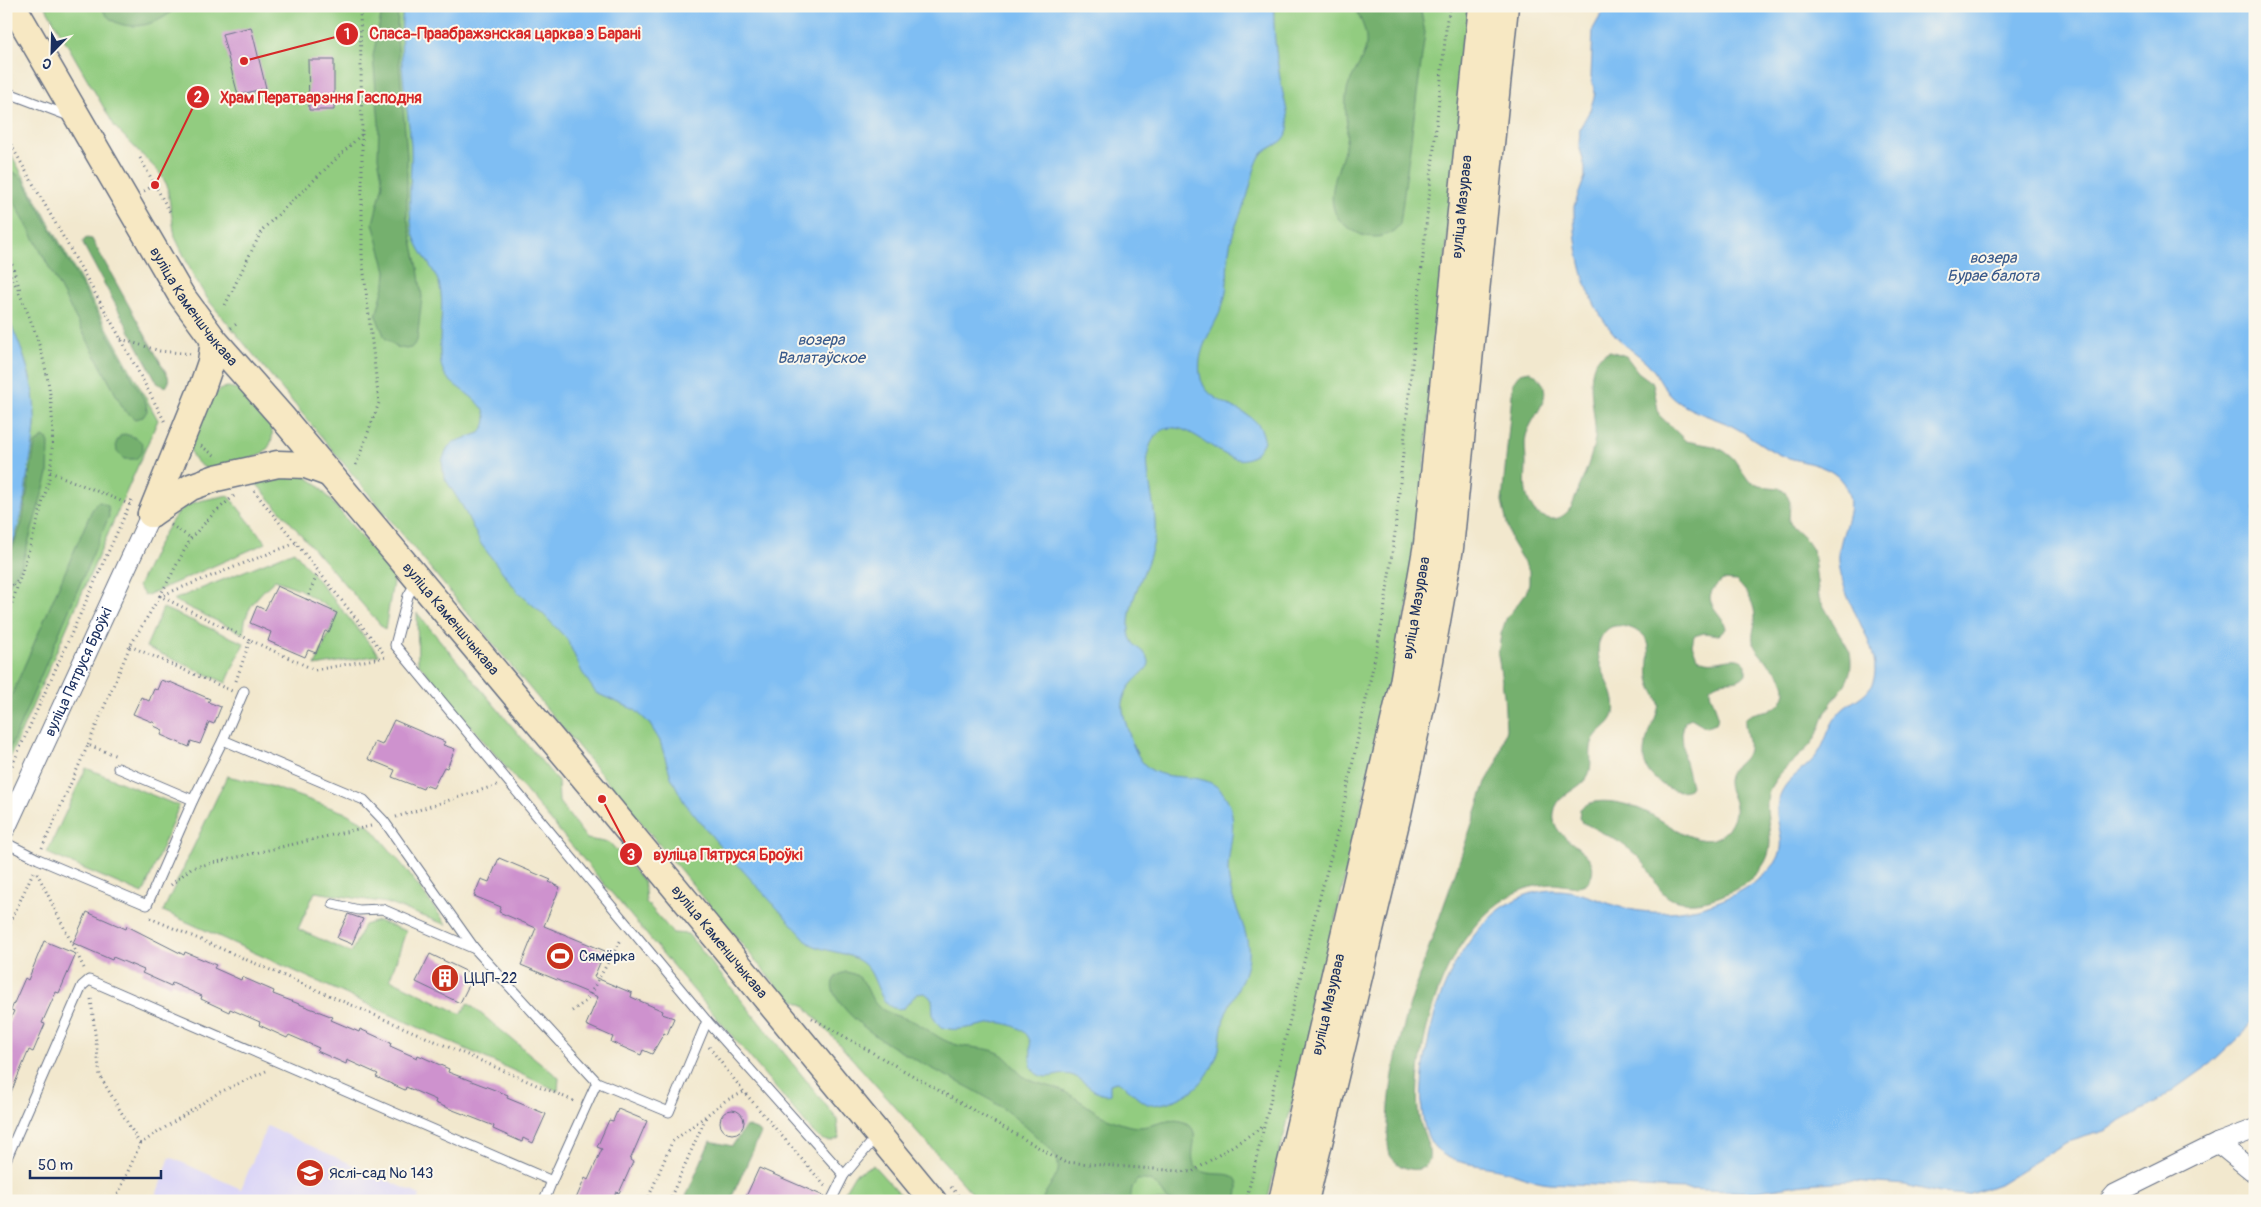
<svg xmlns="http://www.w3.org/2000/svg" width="2261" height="1207" font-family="Pangolin,sans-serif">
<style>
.built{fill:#dbd6f7}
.green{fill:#92cc80;stroke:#567e6f}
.forest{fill:#75b06e;stroke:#487066}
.water{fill:#7fbef3;stroke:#4d76a8}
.building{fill:#ce92ce}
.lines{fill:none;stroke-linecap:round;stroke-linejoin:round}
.lane-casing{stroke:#667085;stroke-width:11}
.street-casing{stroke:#667085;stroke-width:21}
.secondary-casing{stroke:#667085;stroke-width:29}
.path{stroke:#667085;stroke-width:3;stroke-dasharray:1 4;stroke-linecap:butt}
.lane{stroke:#fff;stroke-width:9}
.street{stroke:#fff;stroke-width:19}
.secondary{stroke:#f7e8c3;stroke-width:26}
.labels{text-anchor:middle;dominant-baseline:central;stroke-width:4;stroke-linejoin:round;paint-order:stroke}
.street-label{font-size:15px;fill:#1b2f5e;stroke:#fbf7ec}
.poi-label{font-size:15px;fill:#1b2f5e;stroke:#fbf7ec;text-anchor:start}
.water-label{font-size:16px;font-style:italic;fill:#395a8b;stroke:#fbf7ec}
.leader{fill:none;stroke:#d62828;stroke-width:2}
.callout-dot{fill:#d62828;stroke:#fbf7ec;stroke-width:2}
.mark-label{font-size:15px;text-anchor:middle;font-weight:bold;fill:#fff}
.callout-label{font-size:16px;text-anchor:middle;font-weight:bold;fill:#d62828;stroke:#fbf7ec;stroke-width:4;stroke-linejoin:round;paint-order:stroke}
</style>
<rect width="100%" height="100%" fill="#fbf7ec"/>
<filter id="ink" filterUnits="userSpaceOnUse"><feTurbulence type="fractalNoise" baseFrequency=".02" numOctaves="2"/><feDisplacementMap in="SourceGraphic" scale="10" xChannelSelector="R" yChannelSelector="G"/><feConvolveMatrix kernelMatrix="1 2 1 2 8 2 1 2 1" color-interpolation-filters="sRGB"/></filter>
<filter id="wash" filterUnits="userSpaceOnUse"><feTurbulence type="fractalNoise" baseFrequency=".0096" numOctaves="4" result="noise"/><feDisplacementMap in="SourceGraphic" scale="20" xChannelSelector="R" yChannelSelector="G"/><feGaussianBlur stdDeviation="1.12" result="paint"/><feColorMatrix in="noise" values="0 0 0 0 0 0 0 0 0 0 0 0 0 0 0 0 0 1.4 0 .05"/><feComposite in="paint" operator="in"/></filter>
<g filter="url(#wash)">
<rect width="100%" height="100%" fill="#f2e8ce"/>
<!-- built -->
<path class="built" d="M267,1126L420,1195L418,1201H154L170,1157L241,1189Z"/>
<!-- green -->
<g class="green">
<path d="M45,6H1471L1412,587L1301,1069L1267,1201H979L805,1006L784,995L209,301L195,279L175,237L167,185L159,172L115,127Z"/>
<path d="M6,145L158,420L6,766V556L14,541L23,506L35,426L33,391L29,373L23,354L6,314Z"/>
<path d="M227,387C250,388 287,429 266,450C255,461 222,465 207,469C197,463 192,459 190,448C198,429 205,393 227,387Z"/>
<path d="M302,474L317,484L394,576L385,630L253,480Z"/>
<path d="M228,495L266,543L145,596L138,586C149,565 167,518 186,506C197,500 216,498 228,495Z"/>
<path d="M294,551L379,655L315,666L337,613L299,589L275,580C258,595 243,610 244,634L173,600Z"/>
<path d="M163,608L244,643L226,683L146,647Z"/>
<path d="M417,613L558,781L559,802L587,839L610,843L644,882L646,902L673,933L688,934L818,1095L837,1119L839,1138C827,1144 821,1140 812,1131L418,663Z"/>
<path d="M86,768L179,806L143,894L47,853Z"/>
<path d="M227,776L267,785L346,813L370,826L404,867L447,925L387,903L315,892L298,929L351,953L364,925L378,921L406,931L390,979L461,1014L468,1003L559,1078L558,1091L163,911Z"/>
<path d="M873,1165L906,1201H847L842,1196L855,1174Z"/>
</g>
<!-- forest -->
<g class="forest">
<path d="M101,6H127L137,10L148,6H177C160,28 113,37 101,6Z"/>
<path d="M383,6H398L397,36L407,155V217L418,268L422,297L417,341L411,348L406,349L396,347L385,338L376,316L385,283L386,271L373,223L383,184L378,157L379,123L373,56Z"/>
<path d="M1353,6H1420L1425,33L1400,224C1392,235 1380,239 1366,236C1360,235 1354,231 1349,228C1316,207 1341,170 1346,141C1349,124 1343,108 1347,91C1351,72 1368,58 1366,38C1365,26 1359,16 1353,6Z"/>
<path d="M14,172L23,179L146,403L147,411L143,417L135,419L124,410L11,195L6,180L10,173Z"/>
<path d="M86,238L92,239L94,243L168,376L169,382L166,387L158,384L84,246L83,242Z"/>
<path d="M1610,351L1626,356L1638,372L1653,383L1659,415L1686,441L1713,446L1724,451L1733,458L1749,481L1759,486L1779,488L1786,493L1790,502L1789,520L1792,527L1807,541L1813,550L1819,598L1850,652C1855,681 1840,688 1827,710C1821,721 1820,733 1811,744C1799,758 1782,768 1772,785C1758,809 1779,837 1765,862C1751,887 1711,905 1683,902C1658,900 1656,877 1642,861C1625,842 1604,834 1582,822L1579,818L1580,809C1596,794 1631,804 1648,813C1669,823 1705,856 1727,830C1730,825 1734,819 1735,813C1737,801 1727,792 1728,780C1730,766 1743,764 1747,753C1751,742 1744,730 1745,719C1755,708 1774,715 1782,700C1795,677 1762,663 1754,645C1751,637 1754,630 1755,622C1756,605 1748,592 1736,581L1723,580C1693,601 1725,612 1726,629L1719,635L1704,633L1694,636L1692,645L1697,657C1714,670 1736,649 1746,665V674C1738,686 1720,676 1710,688C1709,700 1722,712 1716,724L1706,727L1691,718L1685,721L1682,733L1684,758L1691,786L1689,789C1680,793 1671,790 1663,785C1626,761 1653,734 1659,705C1658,696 1652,691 1650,682C1644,663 1660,639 1633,629C1628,627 1621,625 1615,626C1607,627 1601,635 1599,643C1593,668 1619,689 1614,714C1611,726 1596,730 1592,743C1588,757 1596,771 1582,783C1572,792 1556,797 1554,813C1549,843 1603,848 1591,877C1585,892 1564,884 1552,884C1542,885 1532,886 1522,890C1479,908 1451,954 1436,997C1425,1028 1413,1086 1419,1118C1421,1131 1440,1161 1421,1168C1416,1171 1409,1169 1403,1167C1398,1165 1393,1160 1390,1155C1387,1146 1388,1133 1388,1124C1390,1058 1412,995 1434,933C1452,883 1469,833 1486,782L1497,763L1506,729L1504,695L1498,655L1501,634L1506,619L1526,593L1529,583V571L1511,541L1502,502L1513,383L1520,373L1530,371C1562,392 1533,412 1526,436C1524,445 1526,454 1526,463C1526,483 1522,493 1535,512C1550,522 1561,522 1572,506C1580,485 1591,462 1595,439C1598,415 1577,360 1610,351Z"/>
<path d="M124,434C141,438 150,445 136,459H124L117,452L116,443L120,436Z"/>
<path d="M43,437L48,440L49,444L48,474L22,564L6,589V566L22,523L35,444Z"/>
<path d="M100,502L108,506L109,516L6,758V708L91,512L96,503Z"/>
<path d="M846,972C872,976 864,999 883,1010C893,1016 904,1017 915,1022C928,1029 940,1040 954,1044C968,1049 985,1046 999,1053C1009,1058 1014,1069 1023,1076C1036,1085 1052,1085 1065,1092C1080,1099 1092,1111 1107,1118C1117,1122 1129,1127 1139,1127C1154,1127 1170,1116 1184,1122C1206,1131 1184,1155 1197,1168C1212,1183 1247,1159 1236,1201H1168C1160,1188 1154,1178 1137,1180L1132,1188L1130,1201H1042C1045,1188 1061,1177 1058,1164C1057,1154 1047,1146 1040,1140C1021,1121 1000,1105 977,1092C934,1068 862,1039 836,997C829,985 832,975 846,972Z"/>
<path d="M746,1126L759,1131L761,1133L730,1201H684L710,1141L732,1146Z"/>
</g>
<!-- water -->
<g class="water">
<path d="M403,6H1274C1273,29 1276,55 1280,78C1282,94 1290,114 1288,130C1285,147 1266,145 1259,158C1253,170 1251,185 1247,197C1240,216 1232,232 1229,251C1226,267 1229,284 1224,300C1218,325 1196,345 1200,374C1204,411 1262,403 1264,441C1238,494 1197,414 1163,430C1156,434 1151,441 1149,449C1143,470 1157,506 1155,532C1153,564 1127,596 1129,630C1130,650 1148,650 1149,662C1150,674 1116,683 1124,716C1128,731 1134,754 1145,765C1167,787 1209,765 1227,799C1241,826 1224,854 1229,881C1232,904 1246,924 1248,947C1250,974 1234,992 1225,1016C1221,1027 1221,1038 1219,1049C1210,1082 1186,1102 1153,1105C1142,1106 1129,1085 1116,1082L1110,1084V1094C1099,1099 1084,1080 1074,1076C1061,1070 1048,1082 1037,1074C1019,1061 1050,1033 1003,1023C985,1020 944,1042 934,1018C932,1013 933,1005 932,999L925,993L916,994L904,1008C879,1014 879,979 866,966C850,950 827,954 809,943L715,840L684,802L671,777L660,741L649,723L635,710L596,693L582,672L567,639L543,614L518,592L481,544L463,507L444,477L442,461L448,447L454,442L480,433C502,406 458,393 446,376C441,369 440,360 440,351C439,329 445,304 439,283C432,264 416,250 412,229C407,202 412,174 411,146C409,119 404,93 402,67C401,47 401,26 403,6Z"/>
<path d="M1606,6H2255V1017L2240,1037L2212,1063L2157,1102L2104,1131L2067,1142L1999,1184L1968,1195L1939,1193L1905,1185L1850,1181L1804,1184L1752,1192L1549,1183C1531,1181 1516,1173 1498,1169C1471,1163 1439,1165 1427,1134C1414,1101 1427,1040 1437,1007C1454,955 1493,891 1554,890C1576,889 1599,901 1620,907C1664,919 1714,910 1752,884C1808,846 1763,828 1782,791C1790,775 1809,768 1819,752C1827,739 1829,724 1840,712C1850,701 1867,697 1873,682C1883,655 1853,615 1845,589C1841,577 1838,564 1839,552C1842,526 1861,503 1840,479C1825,462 1798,463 1778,454C1762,446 1748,434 1732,426C1714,417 1693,413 1677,401C1664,392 1660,376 1649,365C1639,354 1625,347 1615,335C1585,300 1576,259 1574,215V206L1585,177V167L1579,145L1580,128L1590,110L1595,94L1591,76L1593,29Z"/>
<path d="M6,314C23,349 36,385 35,425C34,442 30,461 27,478C24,505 20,532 6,556Z"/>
</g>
<g id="blocks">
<!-- building -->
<g class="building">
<path d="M251,27L266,88L238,95L222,34Z"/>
<path d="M308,60H334V110H309Z"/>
<path d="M277,586L337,613L329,632L325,631L316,653L308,650L305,657L268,641L271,632L250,623L257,606L265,610Z"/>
<path d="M161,680L169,683L170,682L210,699L208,702L221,707L214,724L209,722L200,744L191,741L189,747L161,735L163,730L154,726L155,723L133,714L141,697L149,701L154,689L157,690Z"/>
<path d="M394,720L445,742L443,745L455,749L447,768L444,767L433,788L425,785L423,789L392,777L395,770L368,759L375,742L382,745Z"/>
<path d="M499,858L551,880L549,882L560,887L544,926L605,951L594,977L632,993L631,997L663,1011L662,1014L674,1018L667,1035L664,1033L652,1054L643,1050L641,1055L611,1042L613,1037L586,1025L598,997L521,965L536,928L499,912L501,907L474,896L481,879L489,882Z"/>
<path d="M87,912L126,929L127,926L184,955L185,952L216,965L214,968L241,980L242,977L274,991L273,994L333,1017L331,1020L359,1032L360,1029L391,1043L390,1046L417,1058L418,1055L449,1069L448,1072L508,1095L507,1098L546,1114L533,1143L523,1138L522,1142L493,1129L494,1126L435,1103L436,1100L406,1087L405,1090L376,1077L378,1074L347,1060L346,1064L317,1051L319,1048L289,1035L287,1038L259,1025L260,1022L230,1009L229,1012L201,999L202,996L172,983L171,986L142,973L144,970L113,957L112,960L73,943Z"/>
<path d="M348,914L363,919L352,944L337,938Z"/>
<path d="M44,941L76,954L59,993L56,992L42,1023L45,1024L33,1052L29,1050L6,1104V1028L14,1011L11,1010L25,978L28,980Z"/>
<path d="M430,954L474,975L460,1003L416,982Z"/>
<path d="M618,1109L647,1121L630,1160L633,1162L619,1193L616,1192L612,1201H575L585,1178L588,1180L602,1149L597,1147L609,1120L613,1121Z"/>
<circle cx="732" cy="1122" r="12"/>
<path d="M759,1168L826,1197L825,1201H744Z"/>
</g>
</g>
</g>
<g filter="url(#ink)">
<use href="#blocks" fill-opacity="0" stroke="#667085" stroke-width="1"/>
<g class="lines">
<defs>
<g id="lane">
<path d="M6,92L69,116"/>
<path d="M416,582L408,596L395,645L707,1021L844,1175"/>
<path d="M223,740L364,800L384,821L475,949"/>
<path d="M118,768L193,800"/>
<path d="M6,843L38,859L147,905L193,800L223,740L244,691"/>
<path d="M333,904L359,910L382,909L475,949L597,1082L669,1112L707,1021"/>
<path d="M6,1160L82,986L89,980L552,1181L597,1082"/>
<path d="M544,1201L552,1181"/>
<path d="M831,1201L844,1175L877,1136"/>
</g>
<g id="street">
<path id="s1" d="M6,828L151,514"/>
<path d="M2218,1143L2255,1173"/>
<path d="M2109,1201L2115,1194L2218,1143L2255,1129"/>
</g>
<g id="secondary">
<path id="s2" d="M13,6L181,295L214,340L282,417L602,799L933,1201"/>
<path d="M151,514L191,487L216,478L278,464L306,465L328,473"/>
<path d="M151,514L202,388L211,362L214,340"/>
<path id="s3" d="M1282,1201L1403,683L1427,544L1482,6"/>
<path d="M1305,1201L1398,814L1425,688L1450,548L1505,6"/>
</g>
</defs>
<!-- lane casing -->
<use href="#lane" class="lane-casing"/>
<!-- street casing -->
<use href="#street" class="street-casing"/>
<!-- secondary casing -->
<use href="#secondary" class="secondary-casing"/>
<!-- path -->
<g class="path">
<path d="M6,136L121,339L165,422"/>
<path d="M140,158L171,214"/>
<path d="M144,191L155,185"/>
<path d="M6,245L20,290"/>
<path d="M6,266C40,332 60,395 50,471C49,485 43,498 40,512C30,548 18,585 6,621"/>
<path d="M225,305L262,230L362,134L360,6"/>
<path d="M231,328L238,323"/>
<path d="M121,339L160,351L192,354"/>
<path d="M201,446L217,457"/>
<path d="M356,465L379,403L362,256V134"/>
<path d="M50,472L131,505"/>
<path d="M254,491L296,543"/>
<path d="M234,496L215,512L191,538L160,596L250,640"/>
<path d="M171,525L191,538"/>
<path d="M6,593L19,578"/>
<path d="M307,600L318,572"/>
<path d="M130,646L232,691"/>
<path d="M236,681L250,640L315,670L386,657L388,659"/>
<path d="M88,745L130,646L160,596L296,543L385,655"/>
<path d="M6,779L133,497"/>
<path d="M396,817L497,785"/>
<path d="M42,848L88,745L117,756"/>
<path d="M37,873L84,968"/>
<path d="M171,885L191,868L371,826"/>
<path d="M150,918L576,1102"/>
<path d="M6,932L34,870"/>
<path d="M91,999L100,1076L140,1144L115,1201"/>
<path d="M572,1011L586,1001L622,938"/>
<path d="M812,1018L1064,1162L1192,1172L1264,1126"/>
<path d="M709,1047L744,1092L825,1186"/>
<path d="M140,1144L218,1093L266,1071"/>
<path d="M951,1187L963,1201"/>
<path d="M647,1201L672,1142L725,1101L744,1092"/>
<path d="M669,1201L706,1117"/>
<path d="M1246,1201L1317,908L1341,818L1383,619L1395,532L1447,20L1451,6"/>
<path d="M1333,1201L1334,1200"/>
</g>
<!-- lane -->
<use href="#lane" class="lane"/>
<!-- street -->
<use href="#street" class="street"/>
<!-- secondary -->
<use href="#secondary" class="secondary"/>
</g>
</g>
<!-- icons -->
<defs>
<symbol id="stadium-disc" viewBox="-11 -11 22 22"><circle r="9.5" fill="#c8321e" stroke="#fbf7ec"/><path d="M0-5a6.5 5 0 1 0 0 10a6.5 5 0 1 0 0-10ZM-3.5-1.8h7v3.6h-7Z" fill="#fff"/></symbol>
<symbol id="building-disc" viewBox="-11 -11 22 22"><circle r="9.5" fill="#c8321e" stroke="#fbf7ec"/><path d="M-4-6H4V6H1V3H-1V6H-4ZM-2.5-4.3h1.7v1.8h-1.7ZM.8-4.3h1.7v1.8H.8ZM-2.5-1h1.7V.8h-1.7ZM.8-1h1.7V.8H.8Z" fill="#fff"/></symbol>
<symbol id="school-disc" viewBox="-11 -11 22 22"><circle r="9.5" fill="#c8321e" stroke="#fbf7ec"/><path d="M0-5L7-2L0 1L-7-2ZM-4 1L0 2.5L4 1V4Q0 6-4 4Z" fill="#fff"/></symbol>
</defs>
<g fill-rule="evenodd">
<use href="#stadium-disc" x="544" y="940" width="32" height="32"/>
<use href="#building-disc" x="429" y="962" width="32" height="32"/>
<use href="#school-disc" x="294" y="1157" width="32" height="32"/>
</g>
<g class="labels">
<!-- street labels -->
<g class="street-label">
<text stroke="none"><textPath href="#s3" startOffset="1012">вуліца Мазурава</textPath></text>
<text stroke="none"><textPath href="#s2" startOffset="351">вуліца Каменшчыкава</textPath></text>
<text stroke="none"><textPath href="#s3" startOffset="608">вуліца Мазурава</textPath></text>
<text stroke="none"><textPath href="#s2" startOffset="756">вуліца Каменшчыкава</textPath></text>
<text stroke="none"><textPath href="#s1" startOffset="172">вуліца Пятруся Броўкі</textPath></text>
<text stroke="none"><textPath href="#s2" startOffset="1176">вуліца Каменшчыкава</textPath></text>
<text stroke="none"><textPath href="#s3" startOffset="202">вуліца Мазурава</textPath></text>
</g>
<!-- poi labels -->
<g class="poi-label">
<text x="579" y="956">Сямёрка</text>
<text x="464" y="978">ЦЦП-22</text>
<text x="329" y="1173">Яслі-сад № 143</text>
</g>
<!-- water labels -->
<g class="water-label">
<text x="1993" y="258">возера<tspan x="1993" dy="18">Бурае балота</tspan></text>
<text x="821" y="340">возера<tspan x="821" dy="18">Валатаўское</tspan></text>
</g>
</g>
<!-- callouts -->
<path class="leader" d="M244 61L347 34M155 185L198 97M602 799L631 854"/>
<g class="callout-dot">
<circle cx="244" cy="61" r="5"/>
<circle cx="155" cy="185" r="5"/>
<circle cx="602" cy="799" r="5"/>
<circle cx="347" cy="34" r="12"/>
<circle cx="198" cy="97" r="12"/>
<circle cx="631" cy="854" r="12"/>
</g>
<g class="mark-label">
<text x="347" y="39">1</text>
<text x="198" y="102">2</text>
<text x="631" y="860">3</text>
</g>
<g class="callout-label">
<text x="505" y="39">Спаса-Праабражэнская царква з Барані</text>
<text x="321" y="103">Храм Ператварэння Гасподня</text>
<text x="728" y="860">вуліца Пятруся Броўкі</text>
</g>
<!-- margin -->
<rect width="2261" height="1207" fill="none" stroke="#fbf7ec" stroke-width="25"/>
<!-- north arrow -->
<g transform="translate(52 52) rotate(203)" stroke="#fbf7ec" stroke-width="4" paint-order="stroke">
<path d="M0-4L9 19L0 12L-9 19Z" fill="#1b2f5e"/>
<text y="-8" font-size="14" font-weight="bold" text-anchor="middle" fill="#1b2f5e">С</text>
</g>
<!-- scale -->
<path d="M30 1170v8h131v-8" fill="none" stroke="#1b2f5e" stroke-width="2.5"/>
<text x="38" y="1170" font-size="15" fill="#1b2f5e" stroke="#fbf7ec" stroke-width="4" paint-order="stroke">50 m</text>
</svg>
